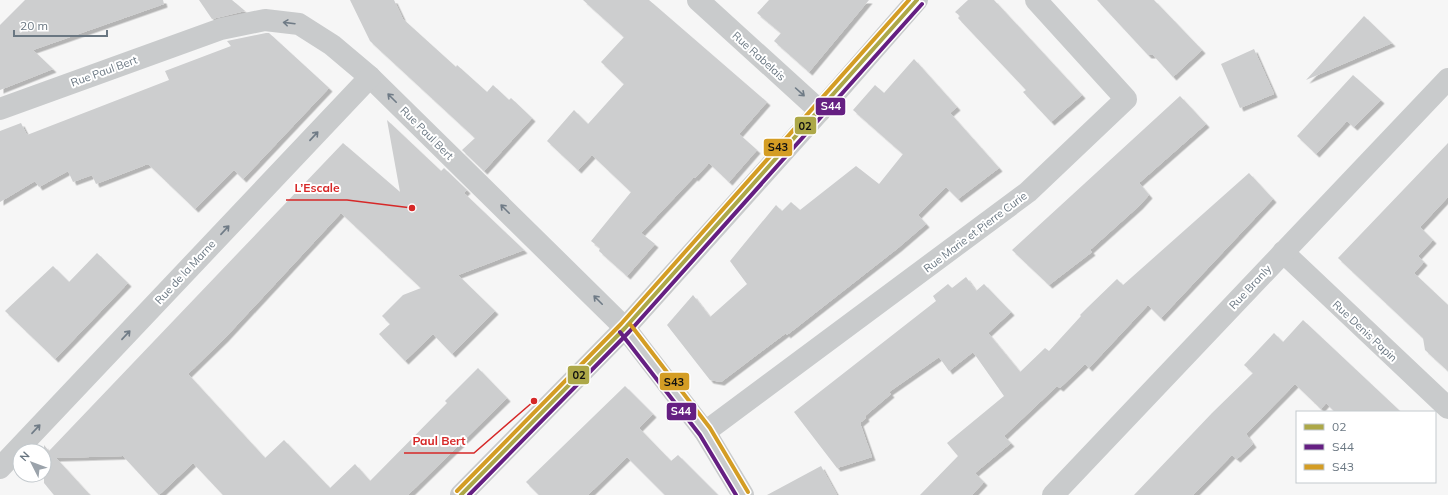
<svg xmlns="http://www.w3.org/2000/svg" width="1448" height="495" font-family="Mulish,sans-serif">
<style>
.building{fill:#cdcecf;filter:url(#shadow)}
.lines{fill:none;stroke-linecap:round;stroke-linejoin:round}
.street{stroke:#c9cbcc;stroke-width:22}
.bus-1-casing{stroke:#fff;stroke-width:7}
.bus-2-casing{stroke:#fff;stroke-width:7}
.bus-3-casing{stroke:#fff;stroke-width:7}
.bus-1{stroke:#ada848;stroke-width:4}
.bus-2{stroke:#651f82;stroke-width:4}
.bus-3{stroke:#d49d24;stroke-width:4}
.oneway{stroke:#6f7b86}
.labels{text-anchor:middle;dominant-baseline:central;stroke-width:4;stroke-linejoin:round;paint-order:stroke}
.street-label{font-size:11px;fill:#6a7782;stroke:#fff}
.leader{fill:none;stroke:#d62828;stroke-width:1.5}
.callout-dot{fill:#d62828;stroke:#fff;stroke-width:1.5}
.callout-label{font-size:12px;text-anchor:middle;font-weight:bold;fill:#d62828;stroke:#fff;stroke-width:4;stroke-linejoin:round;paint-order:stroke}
.line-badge{stroke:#fff;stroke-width:1.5}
.badge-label{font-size:11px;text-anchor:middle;font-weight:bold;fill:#fff}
.pale-badge-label{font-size:11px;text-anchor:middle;font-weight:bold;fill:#111}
</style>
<defs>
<filter id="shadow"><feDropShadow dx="3.5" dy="3.5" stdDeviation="0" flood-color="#0004"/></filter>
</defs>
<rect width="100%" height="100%" fill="#f6f6f6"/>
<!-- building -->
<g class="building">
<path d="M25,0H163L164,4L33,50L53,69L0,90V25Z"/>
<path d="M199,0H232L245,11L212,19Z"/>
<path d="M350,0H394L403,19L456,67L457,65L487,92L493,85L509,100L511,98L532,118L484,171L462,150L475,138L370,41Z"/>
<path d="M583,0H649L767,102L739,134L757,150L729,182L709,163L695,178L694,177L641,233L655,244L627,276L599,251L600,248L591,241L631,192L592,155L578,170L547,141L574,110L588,124L624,84L601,62L624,37Z"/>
<path d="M769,0H869L809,72L774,41L781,33L757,13Z"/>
<path d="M968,0H994L1082,95L1051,122L1023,92L1026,90L958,18L960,16L955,12Z"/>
<path d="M1097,0H1154L1202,50L1173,77L1153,55H1148Z"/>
<path d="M1364,16L1392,43L1306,80Z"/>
<path d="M266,33H269L329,88L243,179L234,170L195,209L148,164L96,184L92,175L73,182L68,171L39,187L35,181L0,202V131L21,123L27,135L169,80L165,71L231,46L227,41Z"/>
<path d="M1254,49L1274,94L1240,108L1221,64Z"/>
<path d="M914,59L957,107L950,113L999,168L958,199L946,187L918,215L926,224L898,248L787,335L786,333L721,382L710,380L667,325L693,295L710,317L747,284L730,261L776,205L782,211L791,202L800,210L856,166L879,184L903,154L853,110L875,85L884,93Z"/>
<path d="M1353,75L1381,100L1354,127L1347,121L1316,154L1297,136Z"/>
<path d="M1180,96L1206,124L1139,183L1149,195L1139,206L1090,250L1092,252L1049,285L1012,250Z"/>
<path d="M387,120L441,171L444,168L467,190L464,193L524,250L458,275L495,311L452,354L433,334L405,361L379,334L390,324L382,316L403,295L421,288L341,213L225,338L188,374L265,458L284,440L330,488L355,464L370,481L447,403L445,401L478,368L507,398L408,495H223L193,463L159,495L123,456L56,458L90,495H54L44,483V445L49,451L343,143L400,192Z"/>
<path d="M1448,143V197L1420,227L1433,240L1418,256L1424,262L1414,273L1448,305V371L1425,350L1423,338L1338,258Z"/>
<path d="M1249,173L1273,199L1161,318L1148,305L1089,368L1085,364L1060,388L1057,386L1004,436L1011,443L975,473L984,482L972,495H920L958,456L947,443L1004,396L973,352L949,371L939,357L889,392L891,394L865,416L866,418L860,423L872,457L837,468L794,412L936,301L933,296L948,284L952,288L966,277L976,291L984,284L1011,312L988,333L1020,372L1045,348L1049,351L1081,316L1080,315L1088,307L1117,279L1123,285Z"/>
<path d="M97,253L128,283L55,359L5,311L53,266L69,282Z"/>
<path d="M1303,320L1401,412H1335L1326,403L1321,409L1295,384L1246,434L1253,444L1237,459L1232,455L1193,495H1134L1212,413L1253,373L1244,365L1274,333L1283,342Z"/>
<path d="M625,386L653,414L639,428L671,461L678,455L718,495H665L627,457L588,495H539L526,482Z"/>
<path d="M821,466L837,495H767Z"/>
</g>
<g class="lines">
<!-- street -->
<g class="street">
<path d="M698,0L820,111"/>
<path d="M0,109L221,29L265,20L299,24L332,45L370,77L625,328L705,432L743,495"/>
<path d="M1283,252L1448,408"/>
<path d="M705,432L1028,192L1126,99L1036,0"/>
<path d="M0,468L370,77"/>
<path d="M461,495L625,328L820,111L917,0"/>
<path d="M1053,495L1448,79"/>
</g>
<defs>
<path id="bus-1" d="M461,495L625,328L917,0"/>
<g id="bus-2">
<path d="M620,332L700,435L736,495"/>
<path d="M469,495L629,332L922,4"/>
</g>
<g id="bus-3">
<path d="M630,324L710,428L748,492"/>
<path d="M457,491L621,324L909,0"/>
</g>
</defs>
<!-- bus-1 casing -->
<use href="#bus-1" class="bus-1-casing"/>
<!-- bus-2 casing -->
<use href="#bus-2" class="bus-2-casing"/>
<!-- bus-3 casing -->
<use href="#bus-3" class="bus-3-casing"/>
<!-- bus-1 -->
<use href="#bus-1" class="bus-1"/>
<!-- bus-2 -->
<use href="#bus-2" class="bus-2"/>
<!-- bus-3 -->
<use href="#bus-3" class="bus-3"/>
</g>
<!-- one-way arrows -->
<defs><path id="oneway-shaft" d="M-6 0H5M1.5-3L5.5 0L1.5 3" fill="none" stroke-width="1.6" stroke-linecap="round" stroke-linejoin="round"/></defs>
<g class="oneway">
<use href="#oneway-shaft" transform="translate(289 23) rotate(-173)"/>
<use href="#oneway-shaft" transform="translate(800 92) rotate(42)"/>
<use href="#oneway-shaft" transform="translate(392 98) rotate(-135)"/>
<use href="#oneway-shaft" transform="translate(314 136) rotate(-47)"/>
<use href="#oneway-shaft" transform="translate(505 209) rotate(-135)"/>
<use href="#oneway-shaft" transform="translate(225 230) rotate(-47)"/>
<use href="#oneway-shaft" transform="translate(598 300) rotate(-135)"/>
<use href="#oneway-shaft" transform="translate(126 335) rotate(-47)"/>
<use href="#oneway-shaft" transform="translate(36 429) rotate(-47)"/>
</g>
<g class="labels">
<!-- street labels -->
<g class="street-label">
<text transform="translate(759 56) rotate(42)">Rue Rabelais</text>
<text transform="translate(104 71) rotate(-20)">Rue Paul Bert</text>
<text transform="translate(427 133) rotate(45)">Rue Paul Bert</text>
<text transform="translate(975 232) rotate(-37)">Rue Marie et Pierre Curie</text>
<text transform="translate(185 272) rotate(-47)">Rue de la Marne</text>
<text transform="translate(1250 287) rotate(-47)">Rue Branly</text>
<text transform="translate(1365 331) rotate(43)">Rue Denis Papin</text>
</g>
</g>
<!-- callouts -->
<path class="leader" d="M412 208L347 200H286M534 401L474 453H404"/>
<g class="callout-dot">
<circle cx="412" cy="208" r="4"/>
<circle cx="534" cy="401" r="4"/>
</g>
<g class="callout-label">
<text x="317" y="192">L’Escale</text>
<text x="439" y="445">Paul Bert</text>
</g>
<g class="line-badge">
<rect x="815" y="97" width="31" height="19" rx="4" fill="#651f82"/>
<rect x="794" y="116" width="23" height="19" rx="4" fill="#ada848"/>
<rect x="763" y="138" width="30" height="19" rx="4" fill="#d49d24"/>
<rect x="567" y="365" width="23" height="20" rx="4" fill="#ada848"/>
<rect x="659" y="372" width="31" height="19" rx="4" fill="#d49d24"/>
<rect x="666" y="402" width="31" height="19" rx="4" fill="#651f82"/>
</g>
<g class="badge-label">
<text x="831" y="110">S44</text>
<text x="681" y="415">S44</text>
</g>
<g class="pale-badge-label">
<text x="805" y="130">02</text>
<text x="778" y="151">S43</text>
<text x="579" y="379">02</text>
<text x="674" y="386">S43</text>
</g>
<!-- legend -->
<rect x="1296" y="411" width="140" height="72" fill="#ffffff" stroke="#c3c9cd"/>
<rect x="1304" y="424" width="20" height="6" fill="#ada848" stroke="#c3c9cd"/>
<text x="1332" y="431" font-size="12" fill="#6a7782">02</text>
<rect x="1304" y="444" width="20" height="6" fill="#651f82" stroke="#c3c9cd"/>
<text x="1332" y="451" font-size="12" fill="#6a7782">S44</text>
<rect x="1304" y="464" width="20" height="6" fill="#d49d24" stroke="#c3c9cd"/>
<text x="1332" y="471" font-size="12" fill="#6a7782">S43</text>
<!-- north arrow -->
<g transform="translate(32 463) rotate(312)"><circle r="19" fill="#ffffff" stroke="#c3c9cd"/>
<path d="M0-3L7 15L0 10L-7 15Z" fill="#9ba3ab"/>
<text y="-6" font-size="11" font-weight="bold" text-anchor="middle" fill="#6a7782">N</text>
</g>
<!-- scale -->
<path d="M14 30v6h93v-6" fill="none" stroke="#6a7782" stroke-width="2"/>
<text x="20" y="30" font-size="12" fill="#6a7782" stroke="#ffffff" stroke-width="3" paint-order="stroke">20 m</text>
</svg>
